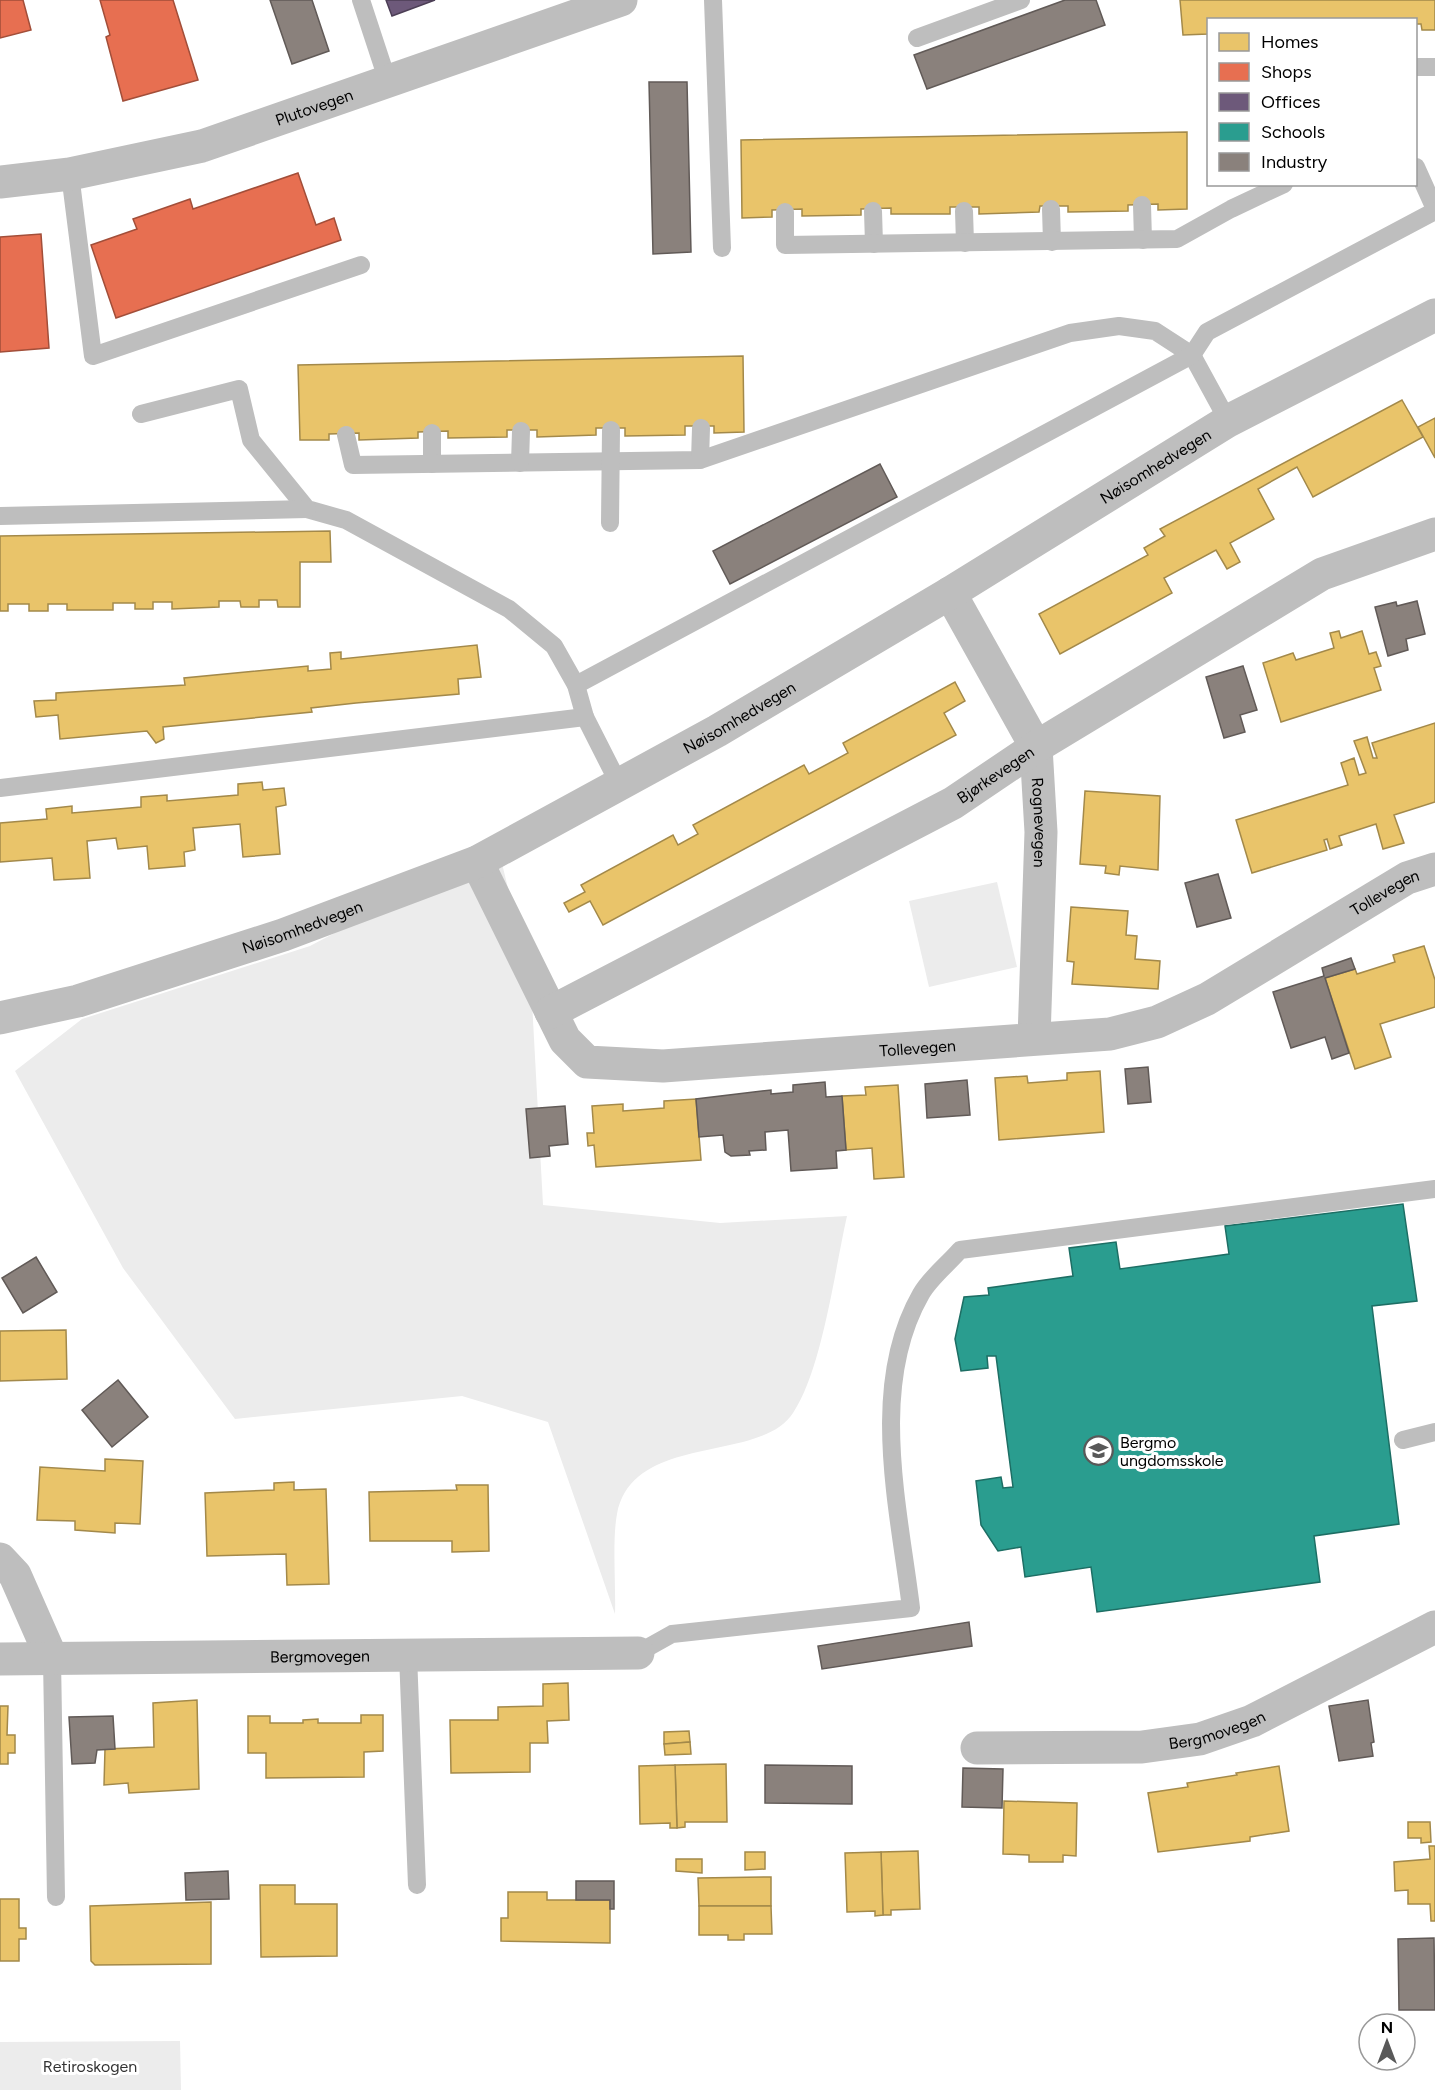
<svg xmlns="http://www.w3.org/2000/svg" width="1435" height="2090" font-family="Figtree,sans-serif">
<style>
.green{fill:#ececec}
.homes{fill:#e9c46a;stroke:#a3894a;stroke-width:1.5}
.shops{fill:#e76f51;stroke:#a24e39;stroke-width:1.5}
.offices{fill:#6d597a;stroke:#4c3e55;stroke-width:1.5}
.schools{fill:#2a9d8f;stroke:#1d6e64;stroke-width:1.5}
.industry{fill:#8a817c;stroke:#615a57;stroke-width:1.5}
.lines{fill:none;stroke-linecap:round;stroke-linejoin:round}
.service{stroke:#bebebe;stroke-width:18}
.minor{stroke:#bebebe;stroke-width:33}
.labels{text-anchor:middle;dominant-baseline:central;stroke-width:6;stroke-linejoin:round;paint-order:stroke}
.street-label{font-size:16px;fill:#000;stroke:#fff}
.poi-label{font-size:16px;fill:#000;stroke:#fff;text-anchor:start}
.park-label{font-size:16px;fill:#333;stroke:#fff}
</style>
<rect width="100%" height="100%" fill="#fff"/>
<!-- green -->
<g class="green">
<path d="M498,847L531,983L543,1205L720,1223L847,1216C835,1269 822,1370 793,1413C760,1464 633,1432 617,1514C612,1540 616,1586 615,1614L548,1422L462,1396L235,1419L123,1268L15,1071L82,1019L310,946Z"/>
<path d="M997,882L1017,967L929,987L909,901Z"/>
<path d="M180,2041L181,2090H0V2042Z"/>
</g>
<!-- homes -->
<g class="homes">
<path d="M1180,0H1435V30H1422L1421,24H1416V20H1208V34L1183,35Z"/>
<path d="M1187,132V209L1158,210V204L1128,205V211L1068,212V206H1040L1039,212L979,214V207H950V214H891V208L861,209V215L802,216V209L772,210V217L742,218L741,140Z"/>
<path d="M743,356L744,432L714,433V426H685V435L625,436V428H596V435L537,437V430H507V437L448,438V431L418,432V438L359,440V433L329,434V440H300L298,365Z"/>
<path d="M1402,400L1423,437L1313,497L1297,467L1258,489L1274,519L1230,543L1240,562L1227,569L1216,550L1164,578L1172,593L1060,654L1039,614L1148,555L1144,548L1165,536L1160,529Z"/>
<path d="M1435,418V458L1418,427Z"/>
<path d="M330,531L331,562H300V607H278L277,600H259V607H241L240,601H219V607L172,609V602H153V609H135V603H113V610H67V604H48V611H29V604H8V611H0V536Z"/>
<path d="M1339,631L1341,638L1362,631L1369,654L1376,652L1381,666L1374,668L1381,690L1281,722L1263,663L1293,653L1296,660L1334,648L1330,633Z"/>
<path d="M477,645L481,677L458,679L459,694L356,703L311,708L312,712L163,727L164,739L156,743L147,731L60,739L58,715L36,717L34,701L56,700V693L185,685L184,678L308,666V671L331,669L330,653L341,652V659Z"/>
<path d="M955,682L965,701L944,713L956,735L603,925L590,901L569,912L564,903L585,892L581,885L673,835L678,845L698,834L693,825L804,765L809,774L848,753L843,743Z"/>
<path d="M1435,723V802L1394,815L1404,843L1383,849L1376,824L1339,836L1342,845L1330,849L1327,839L1324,840L1327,850L1252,873L1236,820L1348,785L1341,763L1354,758L1359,775L1366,773L1354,741L1367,737L1373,758H1377L1372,743Z"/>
<path d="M262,782L263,790L284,788L286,805L276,807L280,854L243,857L240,824L193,828L195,850L184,852L185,866L149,869L147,846L118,849L116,838L87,841L90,878L54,880L52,858L0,862V823L47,819L46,809L72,806V813L141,807V797L167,795V801L238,795V784Z"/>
<path d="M1085,791L1160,796L1158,870L1120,866L1119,875L1105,873L1106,866L1080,864Z"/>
<path d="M1071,907L1128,911L1126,935L1137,936L1135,959L1160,961L1158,989L1072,984L1074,962L1067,961Z"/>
<path d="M1424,946L1435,980V1007L1380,1024L1391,1057L1355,1069L1325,978L1355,969L1357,974L1395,962L1393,955Z"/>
<path d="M1100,1071L1104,1132L999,1140L995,1078L1027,1076L1028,1083L1067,1080V1073Z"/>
<path d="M898,1085L904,1177L874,1179L872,1148L846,1150L842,1096L866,1095L865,1087Z"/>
<path d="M696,1099L701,1160L596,1167L594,1145L588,1146L587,1133H594L592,1106L623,1104V1111L664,1108V1101Z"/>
<path d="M66,1330L67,1379L0,1381V1331Z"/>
<path d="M105,1459L143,1461L140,1524L115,1523V1533L75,1530V1521L37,1520L40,1467L105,1471Z"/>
<path d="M294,1482V1490L326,1489L329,1584L287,1585L286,1554L207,1556L205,1493L274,1490V1483Z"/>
<path d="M456,1485H488L489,1551L452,1552V1541H370L369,1492L457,1490Z"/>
<path d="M568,1683L569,1720L547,1721L548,1743H530V1772L451,1773L450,1720H498V1707L543,1706V1684Z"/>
<path d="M197,1700L199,1789L129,1793L128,1783L104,1785L105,1749L154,1747L153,1703Z"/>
<path d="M0,1706H8L7,1735H15V1753H8V1764H0Z"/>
<path d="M361,1715H383V1751L364,1752V1777L266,1778V1753H248V1716H270V1723H303V1720L318,1719V1723H361Z"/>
<path d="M689,1731L690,1742L664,1744V1732Z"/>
<path d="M690,1742L691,1754L665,1755L664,1744Z"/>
<path d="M726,1764L727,1822H685V1827L677,1828L675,1765Z"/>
<path d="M675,1765L677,1828H670V1823L640,1824L639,1766Z"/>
<path d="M1279,1766L1289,1831L1250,1837V1841L1158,1852L1148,1793L1188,1787L1187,1783L1237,1775L1236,1773Z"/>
<path d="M1004,1801L1077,1803L1076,1856L1063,1855V1862H1029V1855L1003,1854Z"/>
<path d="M1408,1822H1430L1431,1842L1421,1843V1838H1408Z"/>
<path d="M1429,1846H1435V1921H1431L1430,1904H1408V1890L1395,1891L1394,1862L1430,1859Z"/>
<path d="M918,1851L920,1909L891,1910V1915H883L881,1852Z"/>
<path d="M745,1852H765V1869L745,1870Z"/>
<path d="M881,1852L883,1915L875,1916V1911L847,1912L845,1853Z"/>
<path d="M676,1859H702V1873L676,1871Z"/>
<path d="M771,1877V1906H699L698,1878Z"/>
<path d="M260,1885H295V1904H337V1956L261,1957Z"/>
<path d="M508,1892H547V1900H610V1943L501,1941V1918H508Z"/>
<path d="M0,1899H19V1928H26V1939H19V1961H0Z"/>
<path d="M211,1902V1964L95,1965L91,1961L90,1906Z"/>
<path d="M699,1906H771L772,1934H744V1940H728V1935H699Z"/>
</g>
<!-- shops -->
<g class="shops">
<path d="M0,0H23L31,30L0,38Z"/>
<path d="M100,0H173L198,80L123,101L106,37L110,35Z"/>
<path d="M298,173L316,225L334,218L341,240L116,318L91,245L137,229L133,219L190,199L193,209Z"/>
<path d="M41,234L49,348L0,352V237Z"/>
</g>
<!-- offices -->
<path class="offices" d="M386,0H435L392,16Z"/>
<!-- schools -->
<path class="schools" d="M1403,1204L1417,1301L1372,1306L1399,1524L1314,1536L1320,1582L1097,1612L1091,1567L1025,1577L1021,1547L998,1551L981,1525L976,1481L1001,1477L1003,1488L1013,1487L996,1356H987L988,1368L961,1371L955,1339L964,1297L989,1295L988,1288L1073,1276L1069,1248L1116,1242L1120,1269L1229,1254L1225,1226Z"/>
<!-- industry -->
<g class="industry">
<path d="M270,0H312L329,51L292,64Z"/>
<path d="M1065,0H1096L1105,25L927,89L914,55Z"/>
<path d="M649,82H687L691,252L653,254Z"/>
<path d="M880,464L897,497L730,584L713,551Z"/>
<path d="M1417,601L1425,634L1406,639L1408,650L1388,656L1375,607L1396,602L1397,606Z"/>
<path d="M1243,666L1257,710L1240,715L1245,732L1224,738L1206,677Z"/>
<path d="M1218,874L1231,918L1197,927L1185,883Z"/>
<path d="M1351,958L1355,969L1325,978L1349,1053L1332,1059L1325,1037L1291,1048L1273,992L1324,976L1322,968Z"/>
<path d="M1148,1067L1151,1102L1128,1104L1125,1069Z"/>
<path d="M967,1080L970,1115L927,1118L925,1084Z"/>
<path d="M825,1082L826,1097L842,1096L846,1150L836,1151L837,1168L791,1171L788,1130L765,1132L766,1150L749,1151L750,1155L731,1156L725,1152L723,1135L699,1137L696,1099L771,1090V1094L793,1092V1085Z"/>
<path d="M565,1106L568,1144L549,1146L550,1156L530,1158L526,1109Z"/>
<path d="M36,1257L57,1292L23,1313L2,1278Z"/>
<path d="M118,1380L148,1417L112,1447L82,1410Z"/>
<path d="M969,1622L972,1646L822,1669L818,1646Z"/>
<path d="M1368,1700L1374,1742L1371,1743L1373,1756L1339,1761L1329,1706Z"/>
<path d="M113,1716L115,1749L97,1750L95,1763L72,1764L69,1717Z"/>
<path d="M765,1765L852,1766V1804L765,1803Z"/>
<path d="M963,1768L1003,1769L1002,1808L962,1807Z"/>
<path d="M228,1871L229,1899L186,1900L185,1873Z"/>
<path d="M576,1881H614V1909H610V1900H576Z"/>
<path d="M1434,1938L1435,2010H1399L1398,1939Z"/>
</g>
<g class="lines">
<!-- service -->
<g class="service">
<path d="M361,0L388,82"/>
<path d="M713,0L722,248"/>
<path d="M917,38L1021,0"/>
<path d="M1416,67H1435"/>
<path d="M1416,167L1435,209"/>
<path d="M70,174L93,356L361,265"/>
<path d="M1142,205L1143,240"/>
<path d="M1051,209L1052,242"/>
<path d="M873,211L874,244"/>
<path d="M964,211L965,243"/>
<path d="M785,212V245L1177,239L1231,209L1284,184"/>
<path d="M141,414L239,389L251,440L307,509L346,520L509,609L554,646L576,685L585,717L619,784"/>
<path d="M432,433V464"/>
<path d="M346,435L353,465L700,460L1070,333L1119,326L1155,331L1192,355L1228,421"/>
<path d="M700,460L701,428"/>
<path d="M520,463L521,431"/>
<path d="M0,516L307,509"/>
<path d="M610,523L611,430"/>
<path d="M576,685L1192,355L1207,332L1435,211"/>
<path d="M0,788L585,717"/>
<path d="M1403,1440L1435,1432"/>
<path d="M638,1653L672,1634L911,1608C899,1509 868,1386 921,1294C930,1278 948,1264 960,1250L1435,1189"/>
<path d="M408,1655L417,1885"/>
<path d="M52,1659L56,1897"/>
</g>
<!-- minor -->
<g class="minor">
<path id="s1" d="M0,182L70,174L202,146L621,0"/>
<path id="s2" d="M950,593L1036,747L1041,832L1034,1038"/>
<path id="s3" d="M477,862L565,1040L587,1062L663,1066L1110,1034L1157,1022L1207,999L1407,878L1435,869"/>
<path id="s4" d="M551,1012L953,803L1036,747L1322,574L1435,534"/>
<path id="s5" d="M0,1018L78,1001L283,935L477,862L717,731L950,593L1228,421L1435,315"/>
<path d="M0,1559L15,1575L52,1659"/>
<path id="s6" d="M0,1659L638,1653"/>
<path id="s7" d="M977,1748L1142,1747L1200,1739L1252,1721L1435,1627"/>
</g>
</g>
<!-- icons -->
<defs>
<symbol id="school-ring" viewBox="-11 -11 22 22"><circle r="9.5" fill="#fff" stroke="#595959" stroke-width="1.5"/><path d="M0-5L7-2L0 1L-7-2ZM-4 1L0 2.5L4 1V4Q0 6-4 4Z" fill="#595959"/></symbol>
</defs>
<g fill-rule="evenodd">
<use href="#school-ring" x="1082" y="1434" width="33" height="33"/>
</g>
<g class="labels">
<!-- street labels -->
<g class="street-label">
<text stroke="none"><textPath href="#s1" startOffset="324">Plutovegen</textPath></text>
<text stroke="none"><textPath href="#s5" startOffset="1288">Nøisomhedvegen</textPath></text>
<text stroke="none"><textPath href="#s5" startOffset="802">Nøisomhedvegen</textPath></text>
<text stroke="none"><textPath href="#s4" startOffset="504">Bjørkevegen</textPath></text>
<text stroke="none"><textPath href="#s2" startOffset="252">Rognevegen</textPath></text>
<text stroke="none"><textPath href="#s3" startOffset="1065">Tollevegen</textPath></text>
<text stroke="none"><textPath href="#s5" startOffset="316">Nøisomhedvegen</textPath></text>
<text stroke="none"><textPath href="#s3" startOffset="561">Tollevegen</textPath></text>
<text stroke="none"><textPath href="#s6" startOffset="320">Bergmovegen</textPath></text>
<text stroke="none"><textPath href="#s7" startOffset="242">Bergmovegen</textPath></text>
</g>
<!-- poi labels -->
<g class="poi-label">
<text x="1120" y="1442">Bergmo<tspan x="1120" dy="18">ungdomsskole</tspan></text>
</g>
<!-- park labels -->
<g class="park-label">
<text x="90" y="2066">Retiroskogen</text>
</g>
</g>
<!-- legend -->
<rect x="1207" y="18" width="210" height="168" fill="#ffffff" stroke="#999999" stroke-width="1.5"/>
<rect x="1219" y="33" width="30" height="18" fill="#e9c46a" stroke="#999999" stroke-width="1.5"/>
<text x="1261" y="48" font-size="18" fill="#000000">Homes</text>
<rect x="1219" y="63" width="30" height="18" fill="#e76f51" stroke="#999999" stroke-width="1.5"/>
<text x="1261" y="78" font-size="18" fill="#000000">Shops</text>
<rect x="1219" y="93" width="30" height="18" fill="#6d597a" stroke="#999999" stroke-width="1.5"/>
<text x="1261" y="108" font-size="18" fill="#000000">Offices</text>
<rect x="1219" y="123" width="30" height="18" fill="#2a9d8f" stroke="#999999" stroke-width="1.5"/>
<text x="1261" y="138" font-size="18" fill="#000000">Schools</text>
<rect x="1219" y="153" width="30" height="18" fill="#8a817c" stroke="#999999" stroke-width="1.5"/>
<text x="1261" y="168" font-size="18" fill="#000000">Industry</text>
<!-- north arrow -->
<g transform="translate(1387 2042)"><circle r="28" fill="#ffffff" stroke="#999999" stroke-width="1.5"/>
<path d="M0-4.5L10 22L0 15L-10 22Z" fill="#595959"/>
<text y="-9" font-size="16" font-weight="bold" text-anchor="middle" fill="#000000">N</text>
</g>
</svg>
